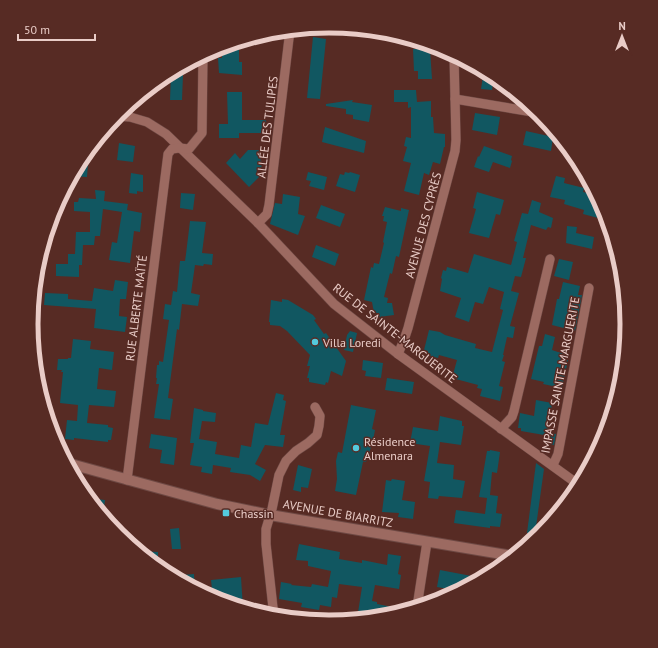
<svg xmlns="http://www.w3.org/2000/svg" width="658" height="648" font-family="'PT Sans',sans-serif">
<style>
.building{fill:#115761}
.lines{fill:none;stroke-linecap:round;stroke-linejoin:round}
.minor-casing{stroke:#6e4944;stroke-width:10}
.secondary-casing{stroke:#6e4944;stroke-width:12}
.minor{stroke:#9c6a61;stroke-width:9}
.secondary{stroke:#9c6a61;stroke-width:10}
.poi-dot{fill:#54cadd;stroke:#572b24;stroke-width:1.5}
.labels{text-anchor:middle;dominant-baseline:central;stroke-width:3;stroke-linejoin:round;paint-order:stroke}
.street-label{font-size:12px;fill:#e9ccc7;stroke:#572b24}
.poi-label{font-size:12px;fill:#e9ccc7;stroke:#572b24;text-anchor:start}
.rim{fill:none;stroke:#e9ccc7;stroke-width:5}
</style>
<rect width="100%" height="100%" fill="#572b24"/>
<!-- building -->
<g class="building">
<path d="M313,37L326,39L320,99L307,98Z"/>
<path d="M239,41V62H242V75L219,73L218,58H222V47Z"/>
<path d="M413,49H430L432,79H418V71H414Z"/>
<path d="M484,70L494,76L492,90L481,89Z"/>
<path d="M171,74L183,75L182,100H170Z"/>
<path d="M394,90H416L417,102L431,101V117H433L434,133L445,134V147H444L440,164L433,162L429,175L424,173L419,195L404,191L411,163L403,161L407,147L404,146L406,137L411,138V107L408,108V102H394Z"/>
<path d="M227,92H242V120H266L267,133H239V138H219V124H228Z"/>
<path d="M353,100L352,102L372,105L369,122L353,119V115L346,114V109L326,106V104Z"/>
<path d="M475,113L500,117L497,135L472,130Z"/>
<path d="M325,127L366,141L364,153L322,142Z"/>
<path d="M526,131L553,137L551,151L523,145Z"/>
<path d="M119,143L135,146L133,162L117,160Z"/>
<path d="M484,146L512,156L511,160L512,161L510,168L493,162L489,172L474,167L478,156L479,157Z"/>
<path d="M248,150H260L265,155L260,160L262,162L260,164L262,166L256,172L260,176L249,187L226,163L235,153L240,159Z"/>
<path d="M78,164H88L87,177L72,176Z"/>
<path d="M308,172L327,177L324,190L309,186L311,181L306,180Z"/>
<path d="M345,172L349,173L350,172L360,175L355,192L336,186L340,174L344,175Z"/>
<path d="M131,173L143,175V192L137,191V194L129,193Z"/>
<path d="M556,176L565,178L564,183L584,188L583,192L596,195L597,197L595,206L600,208L598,218L583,214L584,210L564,204L565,200L550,197Z"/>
<path d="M95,190L105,191L104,201L128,204L127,210L142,213L140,232L134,231L130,263L109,260L112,242L117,243L122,212L103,209L100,236H95L94,245H83L82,265H79V277L56,276V264H68V254H75L76,232H90V212L74,211V202H78L79,198L96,199Z"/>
<path d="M477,192L504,200L500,215L496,214L489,238L469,233L476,209L473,208Z"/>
<path d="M181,193L195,194L193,210L180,208Z"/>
<path d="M283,194L300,197L298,214L305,216L298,235L270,224L275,203L282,204Z"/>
<path d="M532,200L541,203L539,212L553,218L551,228L548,227L546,230L531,225L523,258H526L521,277L515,276L511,291L519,293L510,326L515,327L513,338L507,337L503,355H504L502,361L505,362L499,386L503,387L500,401L480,396L482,389L477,388L478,385L452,378L457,360L439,355L438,358L427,355L428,351L424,350L429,330L440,332L445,335L476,344L475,348L492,352L503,310L500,309L504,292L489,287L483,304L475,302L469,322L455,317L461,298L440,291L442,279L441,278L443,270L446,271L447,267L468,273L474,254L511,265L517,242L514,241L522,213L528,214Z"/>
<path d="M321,205L345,214L340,227L316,218Z"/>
<path d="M385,207L401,211V208L409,210L399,257L396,256L392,274L390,273L384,297L388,298L387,303H392L394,315L379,317V313H374L372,302L364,300L371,267L373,268L374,263L379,264L384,243L383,242L387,222L383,221L384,216H382Z"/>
<path d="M190,221L206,222L202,253L213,254L212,265L204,264L203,266L195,265L191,293L200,295L198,306L182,304L179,330L177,329L168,398L173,399L170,420L154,418L159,384H156L157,378H156L157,365H159V361L163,362L169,320L163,319L165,304L171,305L173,291L177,292L180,261H185L186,254Z"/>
<path d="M567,226L577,227L576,233L594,237L592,249L566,243Z"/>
<path d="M316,245L339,254L335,266L312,257Z"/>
<path d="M559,259L573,262L569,280L554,276Z"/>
<path d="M115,280L128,282L126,299H120L119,316L127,317L125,332L94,328L96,309L44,305L45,293L68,294V299L92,301L94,288L113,291Z"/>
<path d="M563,282L580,286L578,295H582L575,331L552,325L557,299H559Z"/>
<path d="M282,299L288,300L313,315L316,319L314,320L324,334L326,333L346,361L342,376L331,371L328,383L326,382L325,385L309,382V378H307L310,366H307L310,355L287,331L280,326L270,325V322H269L271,300L282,302Z"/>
<path d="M350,331L357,333L353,352L344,350L347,335Z"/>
<path d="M545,334L555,337L552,350L567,355V360H568L562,388L543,384L544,382L531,379L539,346H542Z"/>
<path d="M73,339L91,341L90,349L114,352L112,370L99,368L97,389L116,391L114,407L89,405L87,423L108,425V427L113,428L111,440H108V442L74,438V440L65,439L67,420L77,421L78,405L60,403L63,372H61L62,370H57L58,359H68V358H71Z"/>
<path d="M363,360L383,363L381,378L365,376L366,371L362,370Z"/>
<path d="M387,378L414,382L412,394L385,390Z"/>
<path d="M276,393L284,395L283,400L286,401L280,435H285L283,447L265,445L255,464L266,470L260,481L250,475L230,472L231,468L213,465L212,474L201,472L202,467L190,465L194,443H190L194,408L203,410V411L216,413L215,422L202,421L199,439L217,442L215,454L239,458L241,445L251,447L255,423L268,425Z"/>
<path d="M536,400L552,403L548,433L556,434L554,445L543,443L544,435L521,431V428H518L520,413L534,416Z"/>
<path d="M351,405L376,410L372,429L375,430L373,441L366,462H363L356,495L335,491L337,479L336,461L338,452L342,453Z"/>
<path d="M440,416L462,421V426H464L461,445L440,442L437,463L454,465L453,479L465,481L462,498L439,496L438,499L428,498L430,482L424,481L430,446L410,443L413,427L438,431Z"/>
<path d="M151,434L177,438L174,465L160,463L162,450L149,448Z"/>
<path d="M490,450L500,452L497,473L492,472L490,495L498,496L496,513L502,514L500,527L490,526V528L454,523L456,510L485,514L487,498L479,497L487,451H490Z"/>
<path d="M536,463L544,469L535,534L527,533Z"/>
<path d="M298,465L312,469L308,488L301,487V492L293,490Z"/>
<path d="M392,479L405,481L402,500L415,502L413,519L398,517L399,513L382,512L386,480L391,481Z"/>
<path d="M88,498L105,500L103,516Z"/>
<path d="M179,528L181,549H172L170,529Z"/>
<path d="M299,544L340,552L339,559L362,563V560L387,565L388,554L401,556L398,574L401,575L399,589L375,585L372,601L377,602V604L408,610L387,616L357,619L362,587L339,584L337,598L332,597L331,607L320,605L319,610L301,607L302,603L279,599L281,582L292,584L291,585L311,587L312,584L328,587L331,571L308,566V561L296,560Z"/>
<path d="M138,551L158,552V567Z"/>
<path d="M440,570L482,578L459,591L437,587Z"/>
<path d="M194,574L195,589L171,576Z"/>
<path d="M241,577L243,608L213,598L211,580Z"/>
</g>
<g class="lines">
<defs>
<g id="minor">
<path d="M455,99L539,113"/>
<path d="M116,116L130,117L147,122L166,134L258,223L334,304L398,354L579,485"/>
<path d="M258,223L267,214L269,205L290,30"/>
<path d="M398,354L404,340L408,328L455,151L456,140L454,55"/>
<path d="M501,429L512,417L514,411L550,259"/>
<path d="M553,465L558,454L589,288"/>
<path d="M127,480L168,154L172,149L179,148L189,149L202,133L203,55"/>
<path d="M417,607L427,542"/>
<path d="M274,617L266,544V529L272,509L279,475L286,461L296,451L308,443L317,435L319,426L320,416L315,407"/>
</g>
<path id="secondary" d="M67,463L217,504L270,515L513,556"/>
</defs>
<!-- minor casing -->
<use href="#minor" class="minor-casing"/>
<!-- secondary casing -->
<use href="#secondary" class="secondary-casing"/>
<!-- minor -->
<use href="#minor" class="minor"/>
<!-- secondary -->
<use href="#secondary" class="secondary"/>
</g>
<!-- markers -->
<g class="poi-dot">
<circle cx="315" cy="342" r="4"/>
<circle cx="356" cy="448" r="4"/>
<rect x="222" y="509" width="8" height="8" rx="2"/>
</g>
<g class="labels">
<!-- street labels -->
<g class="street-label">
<text transform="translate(267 127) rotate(-83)">ALLÉE DES TULIPES</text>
<text transform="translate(423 225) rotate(-75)">AVENUE DES CYPRÈS</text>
<text transform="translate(136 308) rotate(-83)">RUE ALBERTE MAÏTÉ</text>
<text transform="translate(395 333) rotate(38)">RUE DE SAINTE-MARGUERITE</text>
<text transform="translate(560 375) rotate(-79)">IMPASSE SAINTE-MARGUERITE</text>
<text transform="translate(338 513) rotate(10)">AVENUE DE BIARRITZ</text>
</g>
<!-- poi labels -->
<g class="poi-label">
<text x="323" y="342">Villa Loredi</text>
<text x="364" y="441">Résidence<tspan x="364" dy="14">Almenara</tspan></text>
<text x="234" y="513">Chassin</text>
</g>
</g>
<!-- crop -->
<path d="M0 0H658V648H0ZM38 324a291 291 0 1 1 582 0a291 291 0 1 1-582 0Z" fill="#572b24" fill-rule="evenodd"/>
<path class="rim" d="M38 324a291 291 0 1 1 582 0a291 291 0 1 1-582 0Z"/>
<!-- north arrow -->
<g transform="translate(622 36)" stroke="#572b24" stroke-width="3" paint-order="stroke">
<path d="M0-3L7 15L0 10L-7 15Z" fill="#e9ccc7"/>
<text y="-6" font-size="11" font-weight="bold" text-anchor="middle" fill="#e9ccc7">N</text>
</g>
<!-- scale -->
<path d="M18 34v6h77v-6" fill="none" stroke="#e9ccc7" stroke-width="2"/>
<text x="24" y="34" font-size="12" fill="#e9ccc7" stroke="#572b24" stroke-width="3" paint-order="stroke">50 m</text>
</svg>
